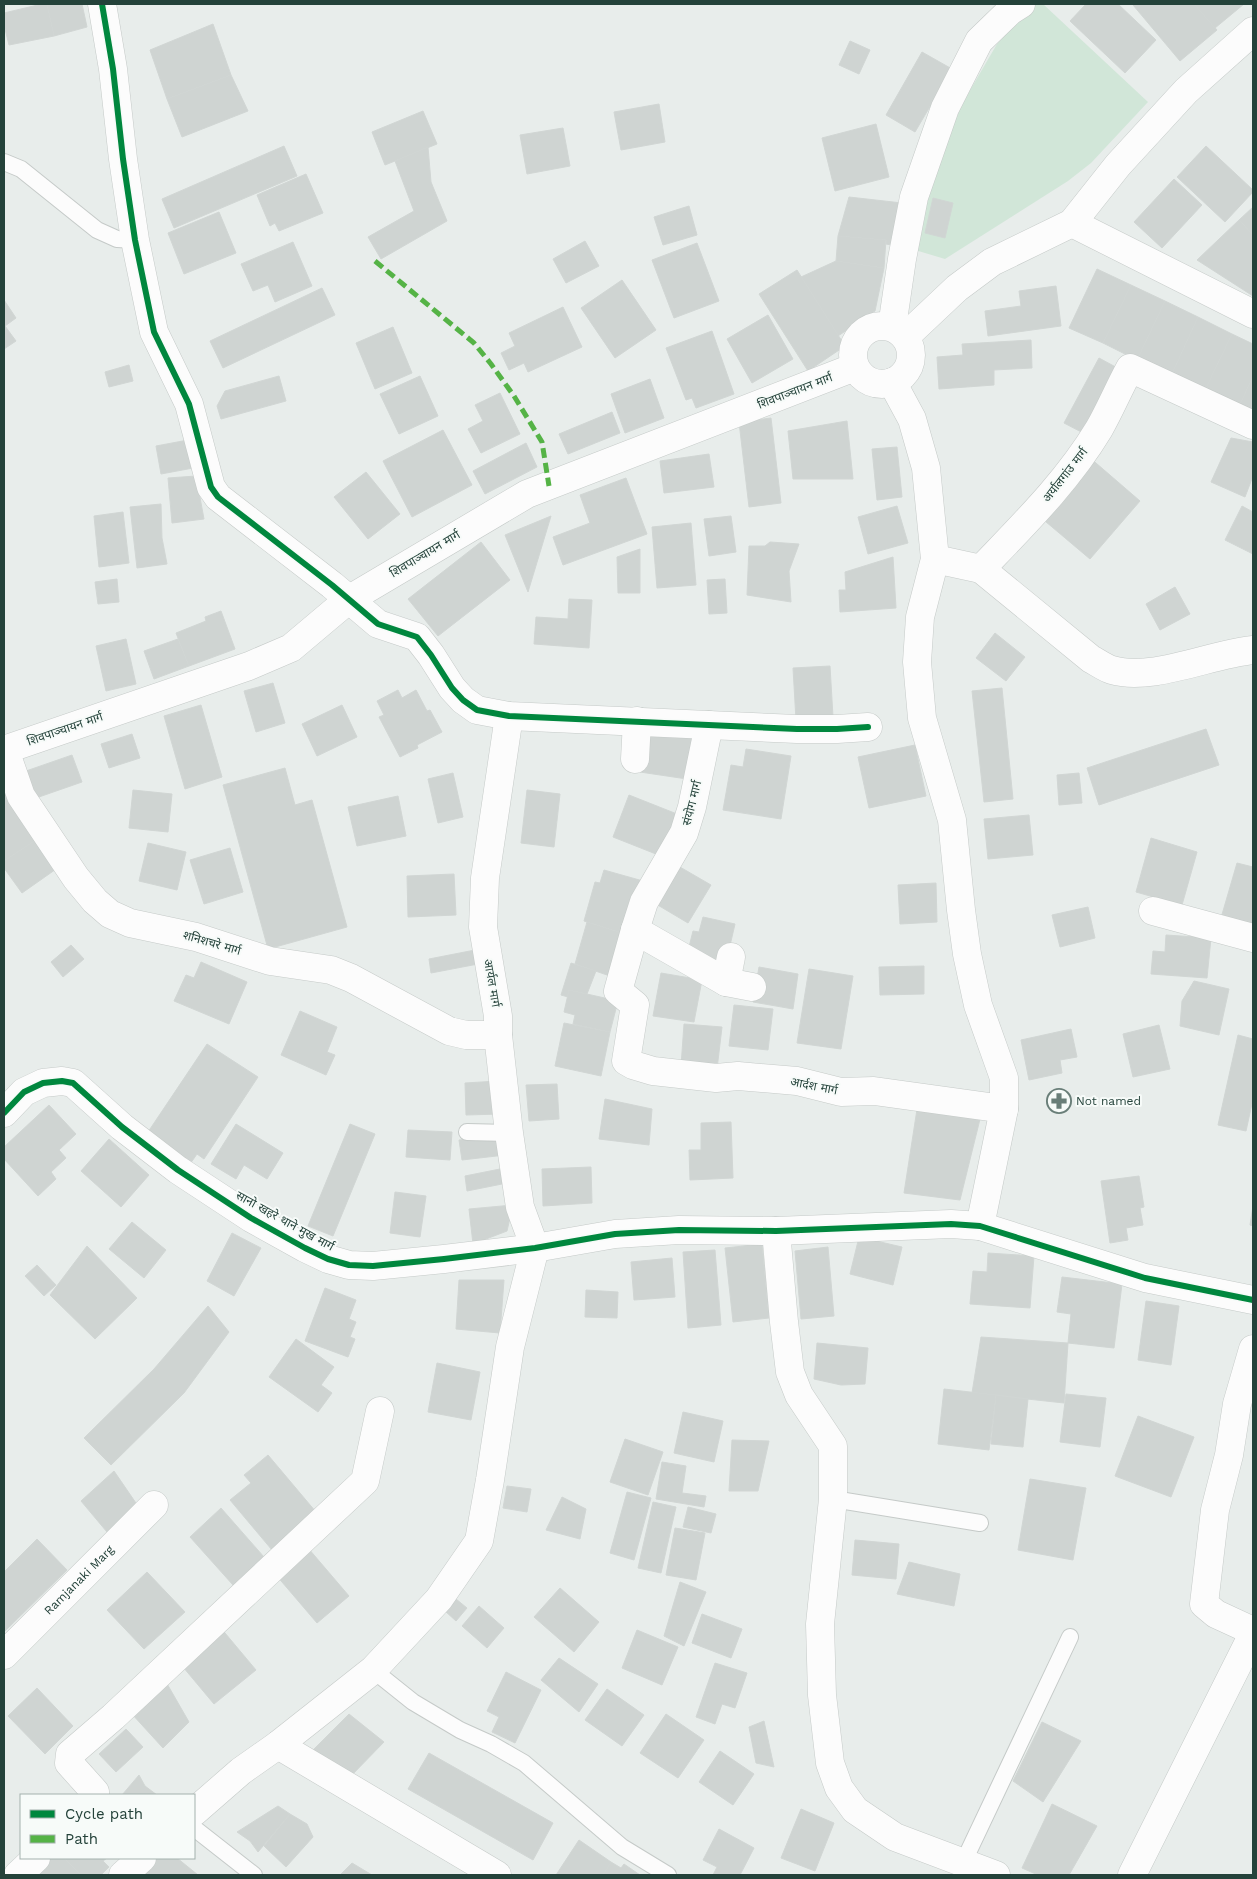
<svg xmlns="http://www.w3.org/2000/svg" width="1257" height="1879" font-family="'Work Sans','Noto Sans Devanagari',sans-serif">
<style>
.green{fill:#d1e6d8}
.building{fill:#cfd4d2;stroke:#d1d6d4}
.lines{fill:none;stroke-linecap:round;stroke-linejoin:round}
.service-casing{stroke:#c5cac8;stroke-width:18}
.minor-casing{stroke:#c5cac8;stroke-width:29}
.service{stroke:#fcfcfc;stroke-width:16}
.minor{stroke:#fcfcfc;stroke-width:28}
.quiet{stroke:#55b346;stroke-width:5;stroke-dasharray:10 5;stroke-linecap:butt}
.cycleway-casing{stroke:#f7fbf9;stroke-width:9}
.cycleway{stroke:#00873e;stroke-width:6}
.labels{text-anchor:middle;dominant-baseline:central;stroke-width:4;stroke-linejoin:round;paint-order:stroke}
.street-label{font-size:12px;fill:#24423a;stroke:#f7fbf9}
.poi-label{font-size:12px;fill:#24423a;stroke:#f7fbf9;text-anchor:start}
</style>
<rect width="100%" height="100%" fill="#e8edeb"/>
<!-- green -->
<path class="green" d="M1033,4H1043L1148,102L1091,163L1068,181L945,259L915,250L930,184L962,104L997,44Z"/>
<!-- building -->
<g class="building">
<path d="M42,4H47L54,36L9,45L4,25V13Z"/>
<path d="M47,4H82L87,27L54,36Z"/>
<path d="M1086,4H1118L1156,40L1125,73L1070,21Z"/>
<path d="M1134,4H1194L1217,30L1180,61L1133,5Z"/>
<path d="M1194,4H1244L1215,28Z"/>
<path d="M213,24L231,75L167,99L150,50Z"/>
<path d="M850,41L870,50L859,74L839,65Z"/>
<path d="M922,52L952,69L915,132L886,115Z"/>
<path d="M231,75L248,111L182,137L167,99Z"/>
<path d="M659,104L665,142L621,150L614,112Z"/>
<path d="M423,111L437,144L385,165L372,132Z"/>
<path d="M876,124L889,177L835,191L822,138Z"/>
<path d="M563,128L570,166L527,174L520,135Z"/>
<path d="M284,146L297,176L174,228L162,199Z"/>
<path d="M1206,146L1253,190V192L1225,222L1177,177Z"/>
<path d="M428,147L431,182L447,221L381,259L368,237L414,211L395,161Z"/>
<path d="M306,174L323,213L279,231L275,223L270,226L257,195Z"/>
<path d="M1174,179L1202,205L1162,248L1134,222Z"/>
<path d="M849,197L902,203L891,245L886,244V240L838,236Z"/>
<path d="M933,198L953,203L945,238L925,233Z"/>
<path d="M689,206L697,235L663,245L654,217Z"/>
<path d="M1253,207V235L1239,220Z"/>
<path d="M219,212L236,253L184,274L168,233Z"/>
<path d="M1239,220L1253,235V296L1197,260Z"/>
<path d="M838,236L886,240L884,268L836,261Z"/>
<path d="M585,241L599,266L566,283L553,259Z"/>
<path d="M293,242L312,286L275,302L268,285L253,291L241,264Z"/>
<path d="M697,243L719,301L674,318L652,260Z"/>
<path d="M836,261L884,268L875,311L838,336L801,277Z"/>
<path d="M1097,269L1131,285L1103,343L1069,328Z"/>
<path d="M797,270L845,346L808,371L759,294Z"/>
<path d="M622,280L656,330L615,358L581,308Z"/>
<path d="M1131,285L1165,301L1137,360L1103,343Z"/>
<path d="M1056,286L1061,326L988,336L985,311L1021,306L1019,291Z"/>
<path d="M322,288L335,315L223,368L210,341Z"/>
<path d="M4,300L16,318L5,326L16,341L4,349Z"/>
<path d="M1165,301L1198,317L1171,376L1137,360Z"/>
<path d="M563,307L582,347L528,372L524,363L509,370L501,353L515,346L509,333Z"/>
<path d="M768,315L793,359L752,383L727,339Z"/>
<path d="M1198,317L1232,334L1204,392L1171,376Z"/>
<path d="M393,327L412,373L375,389L356,343Z"/>
<path d="M712,331L734,394L696,408L692,398L686,400L666,348Z"/>
<path d="M1232,334L1253,344V377L1238,408L1204,392Z"/>
<path d="M1031,340L1032,368L994,370V385L939,389L937,357L963,355L962,344Z"/>
<path d="M1099,358L1123,371L1089,436L1064,423Z"/>
<path d="M129,365L133,381L109,387L105,372Z"/>
<path d="M279,376L286,401L221,419L217,406L225,391Z"/>
<path d="M420,376L438,416L399,434L380,394Z"/>
<path d="M1253,377V415L1238,408Z"/>
<path d="M650,379L664,418L625,433L611,394Z"/>
<path d="M500,393L520,434L481,453L468,429L483,421L475,405Z"/>
<path d="M612,412L620,433L568,454L559,434Z"/>
<path d="M771,418L781,503L749,507L739,422Z"/>
<path d="M847,421L853,479H793L788,431Z"/>
<path d="M443,430L472,485L412,517L383,461Z"/>
<path d="M1231,438L1253,442V476L1245,497L1211,482Z"/>
<path d="M188,440L193,468L161,474L156,446Z"/>
<path d="M526,443L537,467L485,494L473,471Z"/>
<path d="M897,447L902,497L877,500L872,449Z"/>
<path d="M709,454L714,487L664,493L660,461Z"/>
<path d="M1089,457L1140,501L1090,559L1039,516Z"/>
<path d="M366,472L400,514L368,539L334,497Z"/>
<path d="M196,476L204,519L172,523L168,478Z"/>
<path d="M626,478L647,534L563,565L553,537L590,523L580,495Z"/>
<path d="M161,504L162,538L167,564L137,568L130,507Z"/>
<path d="M897,506L908,543L868,554L858,517Z"/>
<path d="M1242,506L1253,512V554L1225,540Z"/>
<path d="M123,512L129,563L99,567L94,516Z"/>
<path d="M551,516L528,592L505,535Z"/>
<path d="M731,516L736,552L709,556L704,519Z"/>
<path d="M691,523L696,585L657,588L652,527Z"/>
<path d="M481,542L510,580L438,636L408,599Z"/>
<path d="M770,542L799,544L789,571L791,602L747,595L749,546H765Z"/>
<path d="M640,549V593H618L617,557Z"/>
<path d="M893,557L896,608L840,612L839,590H846L845,572Z"/>
<path d="M117,579L119,602L98,604L95,582Z"/>
<path d="M725,579L727,613L709,614L707,580Z"/>
<path d="M1175,587L1190,614L1160,630L1146,604Z"/>
<path d="M569,599L592,600L589,648L534,644L536,617L568,619Z"/>
<path d="M221,611L235,649L189,666L176,633L206,621L205,617Z"/>
<path d="M995,633L1025,657L1006,681L976,658Z"/>
<path d="M126,639L136,684L106,691L96,646Z"/>
<path d="M178,639L189,666L154,679L144,651Z"/>
<path d="M830,666L833,717L796,720L793,668Z"/>
<path d="M273,683L285,723L256,732L244,691Z"/>
<path d="M1002,688L1013,799L984,802L972,691Z"/>
<path d="M398,690L402,698L416,690L427,711L430,710L442,732L417,745L418,748L400,757L379,717L384,715L377,701Z"/>
<path d="M201,705L222,777L185,789L164,716Z"/>
<path d="M342,705L357,737L317,756L302,724Z"/>
<path d="M1206,729L1219,765L1099,805L1087,768Z"/>
<path d="M645,732L693,734L687,779L640,772Z"/>
<path d="M132,734L140,758L109,768L101,744Z"/>
<path d="M915,745L926,796L869,808L858,757Z"/>
<path d="M746,749L791,756L781,819L723,810L731,765L743,767Z"/>
<path d="M72,755L82,782L36,798L26,771Z"/>
<path d="M285,768L295,805L312,800L347,927L268,949L223,785Z"/>
<path d="M453,773L463,817L438,823L428,779Z"/>
<path d="M1079,773L1082,803L1059,805L1057,775Z"/>
<path d="M6,787L39,838L4,861V789Z"/>
<path d="M133,790L172,794L168,832L129,828Z"/>
<path d="M527,790L560,794L554,847L521,843Z"/>
<path d="M629,795L677,814L661,856L613,837Z"/>
<path d="M398,796L406,836L357,846L348,807Z"/>
<path d="M1029,815L1033,855L988,859L984,819Z"/>
<path d="M39,838L59,867L22,893L4,868V861Z"/>
<path d="M1151,838L1197,852L1182,905L1136,892Z"/>
<path d="M148,843L186,852L177,890L139,881Z"/>
<path d="M230,848L243,892L204,904L190,860Z"/>
<path d="M673,863L711,885L688,923L651,901Z"/>
<path d="M1237,863L1253,867V919L1251,926L1221,918Z"/>
<path d="M604,870L643,881L625,934L584,921L595,882L600,883Z"/>
<path d="M454,874L456,915L408,917L407,876Z"/>
<path d="M936,883L937,922L900,924L898,885Z"/>
<path d="M1088,907L1095,938L1060,947L1052,915Z"/>
<path d="M703,917L735,924L725,967L686,959L693,931L699,932Z"/>
<path d="M587,922L625,934L610,976L575,964Z"/>
<path d="M1166,935L1211,938L1207,978L1151,974L1153,951L1165,952Z"/>
<path d="M71,945L84,959L63,977L51,962Z"/>
<path d="M475,950L478,964L431,973L429,959Z"/>
<path d="M201,962L247,982L229,1024L174,1001L186,975L194,978Z"/>
<path d="M571,963L596,971L587,994L569,990L568,997L561,995Z"/>
<path d="M924,966V994L880,995L879,967Z"/>
<path d="M759,967L798,974L793,1009L753,1002Z"/>
<path d="M809,969L853,976L841,1049L797,1043Z"/>
<path d="M661,973L702,980L694,1022L653,1016Z"/>
<path d="M1194,981L1229,989L1219,1035L1180,1026L1182,1001Z"/>
<path d="M569,990L618,1001L610,1032L573,1024L575,1015L564,1012Z"/>
<path d="M734,1005L773,1009L768,1050L729,1046Z"/>
<path d="M300,1011L337,1027L327,1052L335,1055L326,1075L281,1055Z"/>
<path d="M564,1023L610,1032L601,1076L555,1066Z"/>
<path d="M684,1024L722,1027L717,1069L681,1066Z"/>
<path d="M1159,1025L1170,1069L1133,1077L1123,1034Z"/>
<path d="M1071,1029L1077,1057L1060,1060L1062,1073L1029,1080L1021,1040Z"/>
<path d="M1238,1035L1253,1039V1099L1246,1131L1218,1125Z"/>
<path d="M207,1044L258,1077L204,1159L197,1154L190,1164L146,1135Z"/>
<path d="M498,1081L500,1114L466,1115L465,1083Z"/>
<path d="M557,1084L559,1119L529,1121L526,1085Z"/>
<path d="M605,1099L652,1109L649,1145L599,1139Z"/>
<path d="M918,1103L981,1115L960,1200L904,1193Z"/>
<path d="M49,1105L76,1134L59,1150L66,1158L51,1172L56,1179L38,1196L4,1159V1147Z"/>
<path d="M731,1122L733,1178L690,1180L689,1150H701V1123Z"/>
<path d="M236,1124L283,1153L267,1179L244,1165L236,1179L211,1164Z"/>
<path d="M350,1124L375,1134L333,1236L308,1226Z"/>
<path d="M408,1130L452,1132L450,1160L406,1157Z"/>
<path d="M503,1136L505,1155L462,1160L459,1140Z"/>
<path d="M109,1139L149,1175L121,1207L81,1171Z"/>
<path d="M591,1167L592,1203L543,1206L542,1169Z"/>
<path d="M505,1168L507,1183L467,1191L465,1176Z"/>
<path d="M1139,1176L1144,1207L1140,1208L1143,1225L1126,1228L1128,1240L1110,1243L1101,1181Z"/>
<path d="M395,1192L426,1196L420,1237L390,1233Z"/>
<path d="M513,1205L507,1231L473,1244L469,1209Z"/>
<path d="M1253,1206V1226L1250,1225Z"/>
<path d="M132,1222L166,1250L144,1278L109,1249Z"/>
<path d="M232,1233L261,1248L234,1296L207,1281Z"/>
<path d="M859,1237L902,1247L893,1285L850,1274Z"/>
<path d="M762,1244L769,1318L733,1322L725,1248Z"/>
<path d="M87,1246L137,1298L95,1339L50,1295Z"/>
<path d="M828,1247L834,1316L801,1319L795,1251Z"/>
<path d="M715,1250L721,1325L688,1328L683,1252Z"/>
<path d="M988,1253L1034,1256L1030,1308L970,1304L973,1271L987,1272Z"/>
<path d="M672,1258L675,1297L634,1300L631,1262Z"/>
<path d="M37,1265L56,1285L44,1296L25,1276Z"/>
<path d="M1062,1277L1122,1284L1114,1348L1068,1343L1071,1314L1057,1312Z"/>
<path d="M459,1280H504L500,1333L456,1329Z"/>
<path d="M325,1288L356,1300L349,1319L356,1322L350,1337L355,1339L348,1357L305,1341Z"/>
<path d="M586,1290L618,1292L617,1318L585,1317Z"/>
<path d="M1146,1301L1179,1306L1171,1365L1138,1360Z"/>
<path d="M208,1306L229,1332L184,1393L111,1465L84,1438L154,1369Z"/>
<path d="M981,1337L1068,1343L1064,1403L972,1393Z"/>
<path d="M296,1339L334,1367L321,1385L332,1393L318,1412L269,1377Z"/>
<path d="M817,1343L868,1348L865,1384L841,1385L814,1379Z"/>
<path d="M437,1363L480,1372L471,1420L428,1412Z"/>
<path d="M944,1389L996,1395L989,1450L938,1444Z"/>
<path d="M1066,1394L1106,1398L1100,1447L1060,1442Z"/>
<path d="M996,1395L1028,1399L1023,1447L991,1444Z"/>
<path d="M683,1412L723,1421L714,1462L674,1453Z"/>
<path d="M1138,1416L1194,1437L1171,1497L1115,1476Z"/>
<path d="M625,1439L663,1452L648,1495L610,1482Z"/>
<path d="M732,1440L769,1441L758,1491H729Z"/>
<path d="M268,1455L316,1512L272,1550L230,1500L251,1483L244,1475Z"/>
<path d="M662,1462L686,1466L682,1493L706,1496L704,1507L656,1499Z"/>
<path d="M114,1471L138,1506L107,1532L81,1501Z"/>
<path d="M1030,1479L1086,1488L1073,1560L1018,1550Z"/>
<path d="M507,1486L531,1489L527,1512L503,1508Z"/>
<path d="M627,1492L651,1498L634,1560L610,1553Z"/>
<path d="M562,1497L586,1509L580,1539L546,1530Z"/>
<path d="M653,1502L676,1507L661,1573L638,1568Z"/>
<path d="M688,1507L716,1514L711,1533L683,1527Z"/>
<path d="M221,1508L264,1557L233,1585L190,1537Z"/>
<path d="M675,1528L705,1533L696,1580L666,1575Z"/>
<path d="M37,1539L67,1570L4,1632V1572Z"/>
<path d="M855,1540L899,1544L896,1579L852,1575Z"/>
<path d="M308,1548L349,1596L317,1623L276,1575Z"/>
<path d="M909,1562L960,1574L954,1606L897,1594Z"/>
<path d="M147,1572L185,1612L144,1649L107,1610Z"/>
<path d="M680,1582L706,1592L684,1646L664,1636Z"/>
<path d="M560,1588L599,1622L574,1652L534,1617Z"/>
<path d="M456,1599L467,1608L456,1621L445,1611Z"/>
<path d="M479,1606L504,1628L487,1648L462,1626Z"/>
<path d="M702,1614L742,1629L731,1658L692,1643Z"/>
<path d="M220,1627L256,1670L214,1704L178,1661Z"/>
<path d="M637,1630L678,1647L662,1685L622,1668Z"/>
<path d="M559,1658L598,1684L579,1712L541,1680Z"/>
<path d="M715,1663L747,1673L735,1708L722,1704L715,1724L696,1717Z"/>
<path d="M506,1672L541,1690L515,1743L492,1732L499,1717L487,1711Z"/>
<path d="M166,1682L189,1722L163,1748L131,1713Z"/>
<path d="M37,1688L73,1726L45,1754L8,1716Z"/>
<path d="M607,1689L644,1715L622,1746L585,1720Z"/>
<path d="M349,1714L384,1742L348,1779L312,1751Z"/>
<path d="M666,1714L704,1740L678,1778L640,1753Z"/>
<path d="M764,1721L774,1767L756,1763L749,1727Z"/>
<path d="M1042,1722L1081,1741L1043,1802L1013,1781Z"/>
<path d="M126,1729L143,1747L116,1772L99,1754Z"/>
<path d="M720,1751L754,1774L733,1805L699,1782Z"/>
<path d="M429,1753L553,1823L533,1860L408,1789Z"/>
<path d="M139,1775L145,1786L157,1795H122Z"/>
<path d="M1052,1804L1097,1826L1069,1875H1038L1022,1868Z"/>
<path d="M278,1806L290,1814L258,1852L250,1841L237,1832Z"/>
<path d="M801,1809L834,1823L815,1871L781,1858Z"/>
<path d="M290,1814L307,1824L313,1837L286,1867L264,1846Z"/>
<path d="M719,1829L754,1848L740,1875H713L717,1867L703,1860Z"/>
<path d="M579,1840L611,1862L603,1875H556Z"/>
<path d="M50,1858H64L81,1875H32Z"/>
<path d="M64,1858H107L103,1861L109,1867L101,1875H81Z"/>
<path d="M153,1858H177L198,1875H134Z"/>
<path d="M611,1862L621,1868L624,1864L640,1875H603Z"/>
<path d="M352,1863L372,1875H340Z"/>
</g>
<g class="lines">
<defs>
<g id="service">
<path d="M4,162L21,169L97,230L117,239L135,240"/>
<path d="M467,1132L509,1133"/>
<path d="M833,1499L980,1523"/>
<path d="M373,1670L413,1702L460,1730L491,1744L524,1763L622,1847L668,1875"/>
<path d="M194,1828L254,1875"/>
<path d="M963,1863L1070,1637"/>
</g>
<g id="minor">
<path d="M102,4L113,69L123,159L135,240L154,332L189,404L211,487L218,497L332,585L378,624L417,637L431,655L452,688L463,700L477,710L509,716L797,729H837L868,727"/>
<path d="M1072,223L1253,314"/>
<circle cx="882" cy="355" r="29"/>
<path d="M892,327L902,259L914,197L945,108L979,41L1010,11L1021,4"/>
<path d="M905,337L957,288L992,262L1072,223L1118,165L1186,91L1253,31"/>
<path d="M892,382L912,419L926,468L935,559L920,617L917,662L922,718L952,820L961,910L967,954L978,1005L1004,1078V1109L980,1226"/>
<path d="M935,559L981,569L1091,659C1097,662 1105,668 1112,670C1152,682 1211,654 1253,650"/>
<path d="M981,569C1023,525 1067,482 1099,429C1110,410 1119,388 1130,368L1253,425"/>
<path d="M509,716L485,878L483,927L498,1016V1035L509,1133L520,1207L535,1248"/>
<path d="M4,750L249,666L291,648L348,600L527,494L855,367"/>
<path d="M5,750L21,796L76,878L95,901L110,914L130,923L196,937L270,961L331,970L351,978L449,1031L466,1035H498"/>
<path d="M635,759L637,721"/>
<path d="M1153,911L1253,938"/>
<path d="M635,930L644,902L684,833L692,807L709,725"/>
<path d="M726,982L731,957"/>
<path d="M752,987L726,982L635,930L618,991L635,1005L626,1061L633,1065L653,1071L716,1078L738,1076L797,1081L841,1092L874,1091L1004,1109"/>
<path d="M4,1113L24,1092L43,1083L62,1081L73,1083L122,1127L178,1170L251,1218L305,1248L328,1259L349,1265L373,1266L444,1259L535,1248L615,1234L679,1230L776,1231L951,1224L980,1226L1145,1278L1253,1300"/>
<path d="M776,1231L784,1322L790,1372L799,1395L833,1446V1499L820,1624L822,1695L830,1763L839,1788L855,1810L895,1837L996,1875"/>
<path d="M1253,1349L1237,1404L1229,1455L1215,1510L1204,1604L1216,1614L1253,1631"/>
<path id="s1" d="M4,1655L154,1505"/>
<path d="M278,1745L497,1875"/>
<path d="M95,1795V1792L69,1763L70,1754L113,1717L365,1481L380,1411"/>
<path d="M194,1812L241,1771L278,1745L373,1670L439,1599L479,1541L490,1480L510,1347L535,1248"/>
<path d="M18,1875L36,1858"/>
<path d="M123,1875L142,1858"/>
<path d="M1132,1875L1253,1634"/>
</g>
</defs>
<!-- service casing -->
<use href="#service" class="service-casing"/>
<!-- minor casing -->
<use href="#minor" class="minor-casing"/>
<!-- service -->
<use href="#service" class="service"/>
<!-- minor -->
<use href="#minor" class="minor"/>
<!-- quiet -->
<path class="quiet" d="M375,261L474,343L491,364L514,396L542,442L549,486"/>
<defs>
<g id="cycleway">
<path d="M102,4L113,69L123,159L135,240L154,332L189,404L211,487L218,497L332,585L378,624L417,637L431,655L452,688L463,700L477,710L509,716L797,729H837L868,727"/>
<path d="M4,1113L24,1092L43,1083L62,1081L73,1083L122,1127L178,1170L251,1218L305,1248L328,1259L349,1265L373,1266L444,1259L535,1248L615,1234L679,1230L776,1231L951,1224L980,1226L1145,1278L1253,1300"/>
</g>
</defs>
<!-- cycleway casing -->
<use href="#cycleway" class="cycleway-casing"/>
<!-- cycleway -->
<use href="#cycleway" class="cycleway"/>
</g>
<!-- icons -->
<defs>
<symbol id="pharmacy-ring" viewBox="-11 -11 22 22"><circle r="9.5" fill="#f7fbf9" stroke="#697e78" stroke-width="1.5"/><path d="M-2-6h4v4h4v4h-4v4h-4v-4h-4v-4h4Z" fill="#697e78"/></symbol>
</defs>
<g fill-rule="evenodd">
<use href="#pharmacy-ring" x="1045" y="1087" width="28" height="28"/>
</g>
<g class="labels">
<!-- street labels -->
<g class="street-label">
<text transform="translate(795 391) rotate(-21)">शिवपाञ्चायन मार्ग</text>
<text transform="translate(1065 475) rotate(-52)">अर्यालगांउ मार्ग</text>
<text transform="translate(425 554) rotate(-31)">शिवपाञ्चायन मार्ग</text>
<text transform="translate(65 729) rotate(-19)">शिवपाञ्चायन मार्ग</text>
<text transform="translate(692 803) rotate(-76)">संयोग मार्ग</text>
<text transform="translate(212 943) rotate(16)">शनिशचरे मार्ग</text>
<text transform="translate(492 983) rotate(80)">आर्यल मार्ग</text>
<text transform="translate(814 1086) rotate(11)">आर्दश मार्ग</text>
<text transform="translate(285 1221) rotate(29)">सानो खहरे थाने मुख मार्ग</text>
<text stroke="none"><textPath href="#s1" startOffset="106">Ramjanaki Marg</textPath></text>
</g>
<!-- poi labels -->
<g class="poi-label">
<text x="1076" y="1101">Not named</text>
</g>
</g>
<!-- border -->
<rect width="1257" height="1879" fill="none" stroke="#24423a" stroke-width="10"/>
<!-- legend -->
<rect x="20" y="1794" width="175" height="65" fill="#f7fbf9" stroke="#a3b1ad"/>
<rect x="30" y="1810" width="25" height="8" fill="#00873e" stroke="#a3b1ad"/>
<text x="65" y="1819" font-size="15" fill="#24423a">Cycle path</text>
<rect x="30" y="1835" width="25" height="8" fill="#55b346" stroke="#a3b1ad"/>
<text x="65" y="1844" font-size="15" fill="#24423a">Path</text>
</svg>
